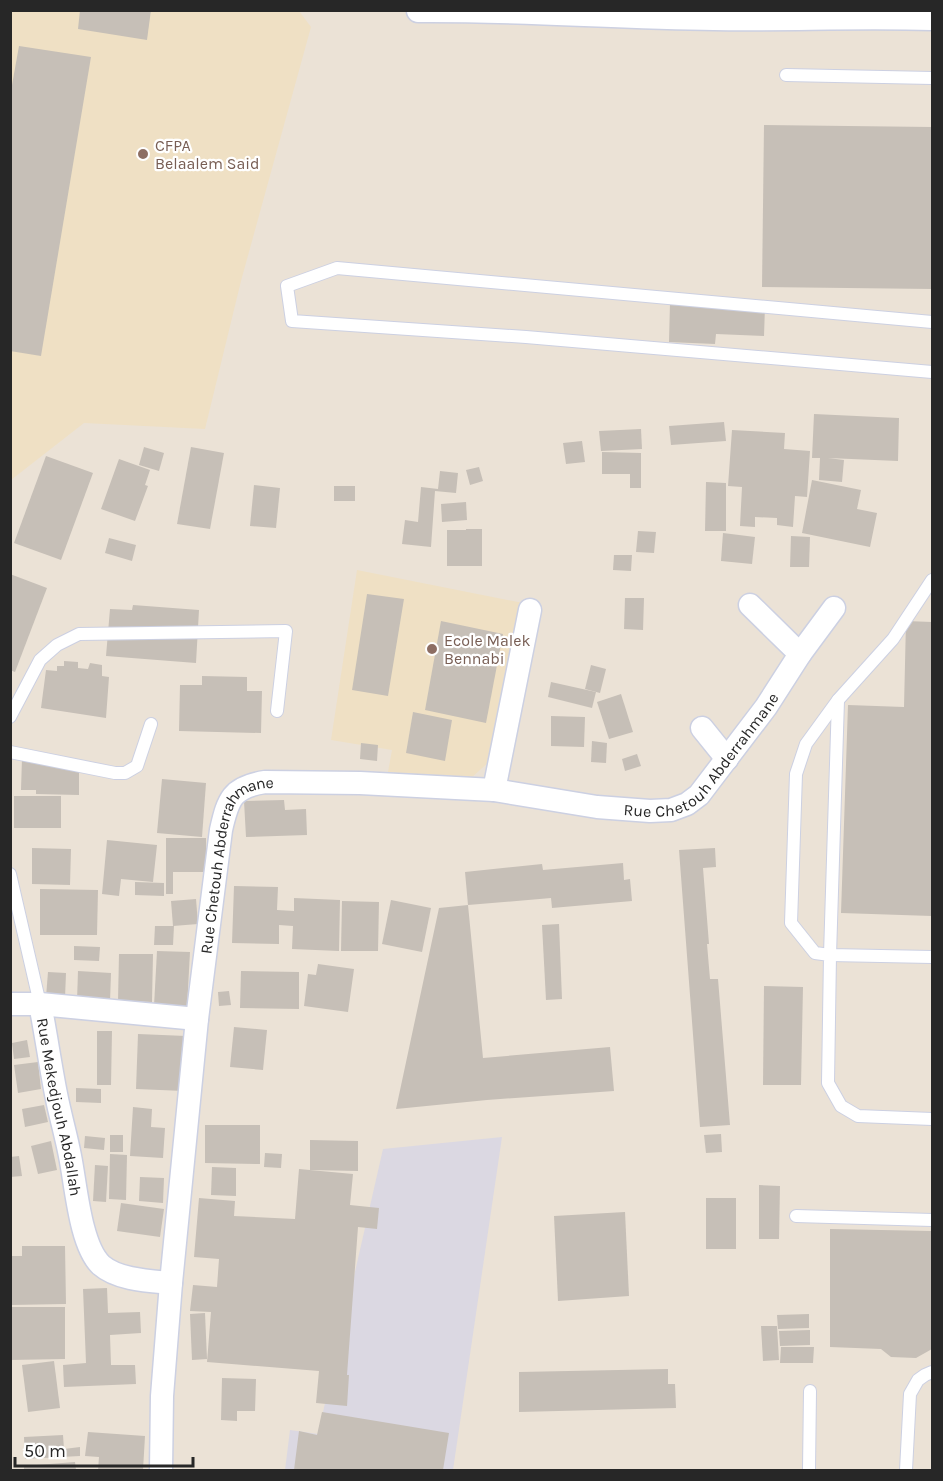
<svg xmlns="http://www.w3.org/2000/svg" width="943" height="1481" font-family="Karla,sans-serif">
<style>
.industrial{fill:#dbd8e2}
.education{fill:#efe0c4}
.building{fill:#c6bfb7}
.lines{fill:none;stroke-linecap:round;stroke-linejoin:round}
.lane-casing{stroke:#ccd0e2;stroke-width:14}
.street-casing{stroke:#ccd0e2;stroke-width:25}
.lane{stroke:#fff;stroke-width:12}
.street{stroke:#fff;stroke-width:22}
.education-dot{fill:#8d6e63;stroke:#fff;stroke-width:2}
.labels{text-anchor:middle;dominant-baseline:central;stroke-width:4.5;stroke-linejoin:round;paint-order:stroke}
.education-label{font-size:16px;fill:#785e54;stroke:#fff;text-anchor:start}
.street-label{font-size:16px;fill:#272727;stroke:#fff}
</style>
<rect width="100%" height="100%" fill="#ebe2d6"/>
<!-- industrial -->
<path class="industrial" d="M502,1137L453,1470H285L290,1430L318,1434L383,1149Z"/>
<!-- education -->
<g class="education">
<path d="M11,11H299L311,27L241,281L205,429L84,423L11,480Z"/>
<path d="M357,570L528,604L499,753L471,778L388,772L392,750L331,740Z"/>
</g>
<!-- building -->
<g class="building">
<path d="M80,10H151L147,40L78,29Z"/>
<path d="M19,46L91,57L41,356L10,351V96Z"/>
<path d="M764,125L932,127V289L762,287Z"/>
<path d="M670,303L765,306L764,336L716,334L715,344L669,342Z"/>
<path d="M814,414L899,418L898,461L828,458L844,460L842,482L819,480L820,458H812Z"/>
<path d="M724,422L726,441L671,445L669,426Z"/>
<path d="M641,429L642,449L601,451L599,431Z"/>
<path d="M732,430L785,433L784,449L810,451L807,497L795,496L793,527L777,525V518L755,517V527L740,526L742,487L728,486Z"/>
<path d="M582,441L585,462L566,464L563,443Z"/>
<path d="M144,447L164,453L159,471L139,465Z"/>
<path d="M191,447L224,453L210,529L177,524Z"/>
<path d="M602,452L641,453V488H630V474H602Z"/>
<path d="M46,456L93,473L61,560L14,543Z"/>
<path d="M119,459L150,470L145,485L148,486L135,521L101,509Z"/>
<path d="M479,467L483,481L470,485L466,470Z"/>
<path d="M440,471L458,473L456,493L435,491L431,547L402,544L405,520L418,522L421,487L438,489Z"/>
<path d="M812,480L861,490L857,509L877,513L870,547L802,533Z"/>
<path d="M706,482L726,483V531H705Z"/>
<path d="M254,485L280,488L276,528L250,526Z"/>
<rect x="334" y="486" width="21" height="15"/>
<path d="M466,502L467,520L442,522L441,504Z"/>
<path d="M466,529H482V566H447V530H466Z"/>
<path d="M638,531L656,532L654,553L636,552Z"/>
<path d="M723,533L755,537L752,564L721,561Z"/>
<path d="M791,536L810,537L809,567H790Z"/>
<path d="M109,538L136,545L132,561L105,553Z"/>
<path d="M614,555H632L631,571L613,570Z"/>
<path d="M10,574L47,588L15,672L10,670Z"/>
<path d="M367,594L404,599L388,696L352,690Z"/>
<path d="M625,598H644L643,630L624,629Z"/>
<path d="M133,605L199,610L196,663L106,656L110,609L132,610Z"/>
<path d="M441,621L503,634L486,723L425,710Z"/>
<path d="M906,621L932,622V916L841,913L848,705L904,707Z"/>
<path d="M64,661L78,662V668L88,669L90,663L102,665V676L109,677L106,718L41,708L46,670L57,671V666H64Z"/>
<path d="M591,665L606,669L600,693L585,689Z"/>
<path d="M202,676L247,677V691H262L261,733L179,731L180,685H202Z"/>
<path d="M551,682L596,692L592,708L548,697Z"/>
<path d="M621,694L633,732L609,739L597,702Z"/>
<path d="M413,712L452,720L445,761L406,753Z"/>
<path d="M551,716L585,717L584,747L551,746Z"/>
<path d="M592,741L607,743L606,763L591,762Z"/>
<path d="M361,743L378,745L377,761L360,759Z"/>
<path d="M637,754L641,766L625,771L622,759Z"/>
<path d="M22,758L79,760V795L36,794V790H21Z"/>
<path d="M162,779L206,783L202,837L157,833Z"/>
<rect x="14" y="796" width="47" height="32"/>
<path d="M284,800L285,810L306,809L307,835L246,837L244,801Z"/>
<path d="M166,838H206V872H173V894H166Z"/>
<path d="M107,840L157,845L153,882L121,879L119,896L102,894Z"/>
<path d="M32,848L71,849L70,885L32,884Z"/>
<path d="M715,848L716,867L703,868L709,944H707L710,979H718L730,1125L700,1127L679,850Z"/>
<path d="M623,863L624,880L630,879L632,901L552,908L551,898L468,905L465,872L542,864L543,870Z"/>
<path d="M135,882L164,883V896L135,895Z"/>
<path d="M234,886L278,887L277,910L294,911V898L340,900L339,951L292,949L293,926L279,925V944L232,943Z"/>
<path d="M40,889L98,890L97,935H40Z"/>
<path d="M196,899L198,924L173,926L171,901Z"/>
<path d="M391,900L431,908L422,952L382,944Z"/>
<path d="M342,901L379,902L378,951H341Z"/>
<path d="M468,905L483,1058L610,1047L614,1091L487,1100L396,1109L439,908Z"/>
<path d="M559,924L562,999L546,1000L542,925Z"/>
<path d="M155,926H174L173,945H154Z"/>
<path d="M74,946L100,947L99,961L74,960Z"/>
<path d="M157,951L190,952L187,1007L154,1006Z"/>
<path d="M119,954H153L152,1002L118,1001Z"/>
<path d="M318,964L354,969L348,1012L304,1006L308,974L316,975Z"/>
<path d="M78,971L111,973L110,1002L77,1001Z"/>
<path d="M241,971L299,972V1009L240,1008Z"/>
<path d="M48,972L66,973L65,998L46,997Z"/>
<path d="M764,986L803,987L801,1085H763Z"/>
<path d="M229,991L231,1005L219,1006L218,992Z"/>
<path d="M234,1027L267,1030L263,1070L230,1067Z"/>
<path d="M97,1031H112L111,1085H97Z"/>
<path d="M138,1034L186,1036L184,1091L136,1089Z"/>
<path d="M27,1040L30,1057L14,1059L12,1043Z"/>
<path d="M38,1062L41,1089L18,1093L14,1065Z"/>
<path d="M76,1088L101,1089V1103L76,1102Z"/>
<path d="M44,1105L48,1122L25,1127L22,1109Z"/>
<path d="M133,1107L152,1109L151,1127L165,1128L163,1158L130,1156Z"/>
<path d="M205,1125H260V1164L205,1163Z"/>
<path d="M721,1134L722,1152L706,1153L704,1135Z"/>
<rect x="110" y="1135" width="13" height="17"/>
<path d="M85,1136L105,1138L104,1150L84,1148Z"/>
<path d="M310,1140L358,1141V1171L310,1170Z"/>
<path d="M51,1141L57,1170L38,1174L31,1146Z"/>
<path d="M265,1153L282,1154L281,1168L264,1167Z"/>
<path d="M110,1154L127,1155L126,1200L109,1199Z"/>
<path d="M19,1156L22,1176L10,1177V1157Z"/>
<path d="M95,1165L108,1166L106,1202L93,1201Z"/>
<path d="M212,1167L236,1168V1196L211,1195Z"/>
<path d="M299,1169L353,1174L350,1205L379,1208L377,1229L358,1227L347,1375H349L347,1406L316,1403L319,1371L207,1362L211,1312L190,1311L193,1285L217,1287L219,1259L194,1257L199,1198L235,1201L234,1216L295,1219Z"/>
<path d="M140,1177L164,1178L163,1203L139,1201Z"/>
<path d="M759,1185L780,1186L779,1239H759Z"/>
<rect x="706" y="1198" width="30" height="51"/>
<path d="M121,1203L164,1209L160,1237L117,1231Z"/>
<path d="M625,1212L629,1296L558,1301L554,1216Z"/>
<path d="M830,1229L932,1231V1349L916,1358L891,1357L881,1349L830,1347Z"/>
<path d="M22,1246H65L66,1304L10,1305V1256H22Z"/>
<path d="M107,1288L108,1313L140,1312L141,1333L110,1335L111,1365H135L136,1384L64,1387L63,1365L86,1363L83,1289Z"/>
<path d="M10,1307H65V1359L10,1360Z"/>
<path d="M205,1313L207,1359L192,1360L190,1314Z"/>
<path d="M809,1314V1328L778,1329L777,1315Z"/>
<path d="M761,1326H777L779,1360L763,1361Z"/>
<path d="M810,1330V1345L780,1346L779,1331Z"/>
<path d="M781,1347H814L813,1363H780Z"/>
<path d="M54,1361L60,1408L28,1412L22,1365Z"/>
<path d="M668,1369V1384H675L676,1408L519,1412V1372Z"/>
<path d="M222,1378L256,1379L255,1411H237V1421L221,1420Z"/>
<path d="M322,1412L449,1433L443,1470H294L299,1431L317,1435Z"/>
<path d="M88,1432L145,1436L143,1470H98L99,1457L85,1456Z"/>
<path d="M63,1435L64,1449L80,1447V1456L25,1459L24,1437Z"/>
<path d="M75,1462L76,1470H24V1466Z"/>
</g>
<g class="lines">
<defs>
<g id="lane">
<path d="M786,75L932,78"/>
<path d="M932,322L337,268L287,286L292,321L526,337L932,372"/>
<path d="M932,580L893,639L838,700L806,744L796,774L791,923L815,953L830,955L828,1083L841,1106L858,1116L932,1119"/>
<path d="M838,700L830,955L932,957"/>
<path d="M10,717L40,660L57,645L79,634L286,631L277,711"/>
<path d="M10,752L115,773H125L137,766L151,724"/>
<path d="M10,874L40,1004"/>
<path d="M796,1216L932,1220"/>
<path d="M809,1470L810,1391"/>
<path d="M906,1470L910,1394L918,1380L925,1375L932,1372"/>
</g>
<g id="street">
<path d="M418,11C517,10 615,18 714,19C787,20 860,17 932,19"/>
<path d="M750,605L800,654"/>
<path d="M702,728L727,759"/>
<path d="M494,790L530,610"/>
<path d="M10,1004H40L197,1019"/>
<path id="s1" d="M40,1004C46,1034 50,1064 56,1094C60,1115 66,1135 70,1156C76,1185 80,1245 101,1265C118,1280 150,1281 171,1283"/>
<path id="s2" d="M161,1470L162,1396L171,1283L197,1019L221,830C228,799 232,787 265,782L360,783L494,790L597,807L650,811L671,810L687,804L699,795L766,707L800,654L834,608"/>
</g>
</defs>
<!-- lane casing -->
<use href="#lane" class="lane-casing"/>
<!-- street casing -->
<use href="#street" class="street-casing"/>
<!-- lane -->
<use href="#lane" class="lane"/>
<!-- street -->
<use href="#street" class="street"/>
</g>
<!-- markers -->
<g class="education-dot">
<circle cx="143" cy="154" r="6"/>
<circle cx="432" cy="649" r="6"/>
</g>
<g class="labels">
<!-- education labels -->
<g class="education-label">
<text x="155" y="145">CFPA<tspan x="155" dy="18">Belaalem Said</tspan></text>
<text x="444" y="640">Ecole Malek<tspan x="444" dy="18">Bennabi</tspan></text>
</g>
<!-- street labels -->
<g class="street-label">
<text stroke="none"><textPath href="#s2" startOffset="1178">Rue Chetouh Abderrahmane</textPath></text>
<text stroke="none"><textPath href="#s2" startOffset="621">Rue Chetouh Abderrahmane</textPath></text>
<text stroke="none"><textPath href="#s1" startOffset="105">Rue Mekedjouh Abdallah</textPath></text>
</g>
</g>
<!-- border -->
<rect width="943" height="1481" fill="none" stroke="#272727" stroke-width="24"/>
<!-- scale -->
<path d="M15 1457v9h178v-9" fill="none" stroke="#272727" stroke-width="3"/>
<text x="24" y="1457" font-size="18" fill="#272727" stroke="#ffffff" stroke-width="4.5" paint-order="stroke">50 m</text>
</svg>
